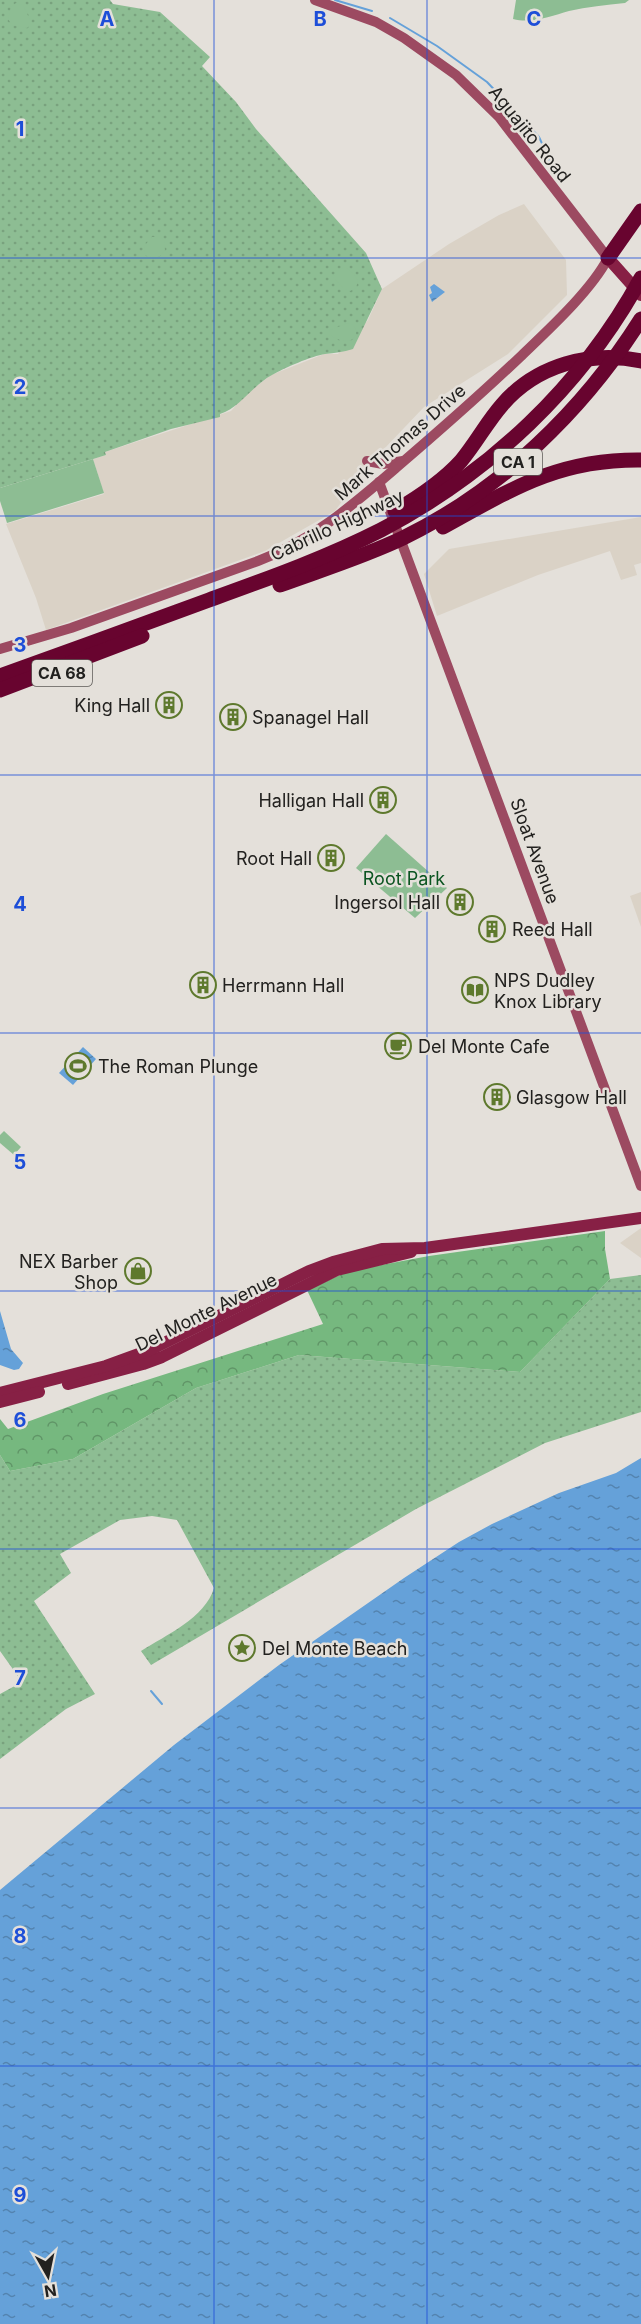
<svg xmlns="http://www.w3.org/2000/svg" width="641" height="2324" font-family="Inter,sans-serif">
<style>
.built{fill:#dad2c6}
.grass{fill:url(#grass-dots)}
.forest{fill:url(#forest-crowns)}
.green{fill:#8dbd93}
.water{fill:url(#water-ripples)}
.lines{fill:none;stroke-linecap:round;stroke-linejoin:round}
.stream{stroke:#65a1d9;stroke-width:2}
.secondary{stroke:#9c4a61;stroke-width:10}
.primary{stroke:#872045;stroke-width:12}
.highway{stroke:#68042f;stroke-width:15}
.grid{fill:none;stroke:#1d4ed8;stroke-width:1.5;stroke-opacity:0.55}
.labels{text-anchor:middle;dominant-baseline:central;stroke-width:5;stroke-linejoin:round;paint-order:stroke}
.shield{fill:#e4e0da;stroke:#5c5a57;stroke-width:1.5}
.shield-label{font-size:16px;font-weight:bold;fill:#22211f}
.street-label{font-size:18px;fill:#22211f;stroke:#e4e0da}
.poi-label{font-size:18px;fill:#22211f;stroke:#e4e0da;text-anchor:start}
.park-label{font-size:18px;fill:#0a5420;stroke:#e4e0da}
.grid-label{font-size:20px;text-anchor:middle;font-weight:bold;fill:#1d4ed8;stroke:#e4e0da;stroke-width:5;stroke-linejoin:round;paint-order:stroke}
</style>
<defs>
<pattern id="grass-dots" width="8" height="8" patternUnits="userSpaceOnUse" patternTransform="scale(1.5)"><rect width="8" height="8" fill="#8dbd93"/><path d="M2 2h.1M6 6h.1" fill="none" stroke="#79a27e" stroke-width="1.8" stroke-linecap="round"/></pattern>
<pattern id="forest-crowns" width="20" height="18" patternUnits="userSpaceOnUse" patternTransform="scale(1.5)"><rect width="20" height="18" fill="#76b87f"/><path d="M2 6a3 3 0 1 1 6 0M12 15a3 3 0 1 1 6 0" fill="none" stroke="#609567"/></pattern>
<pattern id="water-ripples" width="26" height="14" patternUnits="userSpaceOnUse" patternTransform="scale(1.5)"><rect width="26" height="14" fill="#65a1d9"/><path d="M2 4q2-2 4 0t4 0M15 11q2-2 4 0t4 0" fill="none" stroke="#5383af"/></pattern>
</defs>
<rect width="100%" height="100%" fill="#e4e0da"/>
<!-- built -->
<g class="built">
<path d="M524,204L566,260L567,295L508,354L424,407L366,468L335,511L265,551L46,630L36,598L6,524L104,494L93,459L106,455L105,452L231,411L245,395L271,375L324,354H338L368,320L382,289L449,244L499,215Z"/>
<path d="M641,517V563L634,565L637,575L621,580L610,551L538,575L437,616L424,574L449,549Z"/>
<path d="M641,892V927L630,896Z"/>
<path d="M641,1228V1258L620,1243Z"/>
</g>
<!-- grass -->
<g class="grass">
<path d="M0,0H110L113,4L160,12L210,57L202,66L236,102L256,129L366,253L382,289L353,349C343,352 335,353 325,354C312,356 284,368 272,375C253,385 240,408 220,414V417L171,429L105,452L106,455L0,488Z"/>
<path d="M641,1275V1412L545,1443L416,1509L151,1665L141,1651C166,1635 205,1618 214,1588L177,1520L152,1516L120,1520L60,1554L71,1573L34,1601L95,1694L66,1709L0,1759V1694L22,1682L0,1651V1455L10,1471L73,1459L196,1388L299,1355L520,1372L610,1279Z"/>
</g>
<!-- forest -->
<path class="forest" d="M605,1231V1249L610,1279L520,1372L299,1355L196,1388L73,1459L10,1471L0,1455V1419L8,1429L103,1394L323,1324L307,1290L349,1271L429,1256Z"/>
<!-- green -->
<g class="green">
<path d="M516,0H629L625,3C606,5 587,7 569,11C551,16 532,24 513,19Z"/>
<path d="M16,3L23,5L30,20V25L27,28L12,25L8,19L11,7Z"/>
<path d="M152,237H160L164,240L165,250L160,256L148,257L144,254L145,245Z"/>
<path d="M345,267L354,274L358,281L356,288L350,291L345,289L333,278L336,271Z"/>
<path d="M348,323L353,325C358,331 357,336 351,340L342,341L329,335L330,330Z"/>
<path d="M93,459L104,493L7,523L0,501V488Z"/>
<path d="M386,834L447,888L415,918L356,868Z"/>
<path d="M4,1131L21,1147L14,1155L0,1143V1135Z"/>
</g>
<!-- water -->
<g class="water">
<path d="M434,284L445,292L432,302L429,295L432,293L430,287Z"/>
<path d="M83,1047L96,1059L73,1085L59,1073Z"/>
<path d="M0,1311L11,1349L23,1363L19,1369L14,1370L0,1365Z"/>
<path d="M641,1458V2324H0V1890L174,1745L279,1665L404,1578L459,1542L492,1524L559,1493L616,1473Z"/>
</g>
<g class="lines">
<!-- stream -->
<g class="stream">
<path d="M335,0L372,11"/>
<path d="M390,18L437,46L487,82L539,137L551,163"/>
<path d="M151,1691L162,1704"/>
</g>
<!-- secondary -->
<g class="secondary">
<path d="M367,461L383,464L403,461"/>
<path d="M379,482L641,1186"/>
<path d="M0,649L71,628L258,561C312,541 354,504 397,467C439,431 480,395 520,357C547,331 591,291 608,258L499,117L456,75L404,38L376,22L315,0"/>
</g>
<!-- primary -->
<g class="primary">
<path d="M608,258L641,295"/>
<path d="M68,1384L143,1364L162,1357L337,1270L411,1252"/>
<path d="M0,1393L106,1366L150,1350L309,1271L333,1262L382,1249L425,1248L641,1218"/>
<path d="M0,1402L39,1392"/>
</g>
<!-- highway -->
<g class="highway">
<path d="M608,258L641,211"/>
<path d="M395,511C419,497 442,482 461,461C476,443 487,422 502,405C536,365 591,350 641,361"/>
<path d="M443,527C512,489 558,459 641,460"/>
<path d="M280,585C321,570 363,557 403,538C501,490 583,411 641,319"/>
<path d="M0,676C70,651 139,626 209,600C267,579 326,558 381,530C490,473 582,386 641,278"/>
<path d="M0,690L142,636"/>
</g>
</g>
<!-- grid -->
<path class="grid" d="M214,0V2324M427,0V2324M0,258H641M0,516H641M0,775H641M0,1033H641M0,1291H641M0,1549H641M0,1808H641M0,2066H641"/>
<!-- icons -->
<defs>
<symbol id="building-ring" viewBox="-11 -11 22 22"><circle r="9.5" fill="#e4e0da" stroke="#5e792d" stroke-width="1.5"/><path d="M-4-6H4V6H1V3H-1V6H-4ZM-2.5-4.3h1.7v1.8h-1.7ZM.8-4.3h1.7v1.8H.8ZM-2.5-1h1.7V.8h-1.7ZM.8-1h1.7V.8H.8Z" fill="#5e792d"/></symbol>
<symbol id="library-ring" viewBox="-11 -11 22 22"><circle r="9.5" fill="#e4e0da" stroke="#5e792d" stroke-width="1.5"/><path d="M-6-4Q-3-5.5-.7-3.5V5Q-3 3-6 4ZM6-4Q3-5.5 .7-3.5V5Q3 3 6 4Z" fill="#5e792d"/></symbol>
<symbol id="cafe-ring" viewBox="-11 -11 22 22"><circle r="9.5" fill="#e4e0da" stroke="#5e792d" stroke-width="1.5"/><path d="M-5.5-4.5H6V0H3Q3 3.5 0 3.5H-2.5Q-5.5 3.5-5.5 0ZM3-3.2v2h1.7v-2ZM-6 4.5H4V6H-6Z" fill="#5e792d"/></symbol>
<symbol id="stadium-ring" viewBox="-11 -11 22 22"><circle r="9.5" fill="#e4e0da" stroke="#5e792d" stroke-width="1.5"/><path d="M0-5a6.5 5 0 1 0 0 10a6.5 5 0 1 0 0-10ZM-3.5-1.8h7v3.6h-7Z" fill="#5e792d"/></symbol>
<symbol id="shop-ring" viewBox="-11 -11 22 22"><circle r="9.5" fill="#e4e0da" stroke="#5e792d" stroke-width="1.5"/><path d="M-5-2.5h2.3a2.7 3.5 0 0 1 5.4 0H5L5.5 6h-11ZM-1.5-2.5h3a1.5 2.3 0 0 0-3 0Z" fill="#5e792d"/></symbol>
<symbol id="sight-ring" viewBox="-11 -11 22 22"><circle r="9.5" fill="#e4e0da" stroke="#5e792d" stroke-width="1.5"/><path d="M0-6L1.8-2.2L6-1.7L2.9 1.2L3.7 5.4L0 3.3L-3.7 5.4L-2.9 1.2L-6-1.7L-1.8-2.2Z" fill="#5e792d"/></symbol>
</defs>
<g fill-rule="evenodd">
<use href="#building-ring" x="154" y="690" width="30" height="30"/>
<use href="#building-ring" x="218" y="702" width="30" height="30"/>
<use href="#building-ring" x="368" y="785" width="30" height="30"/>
<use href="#building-ring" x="316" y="843" width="30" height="30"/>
<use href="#building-ring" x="445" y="887" width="30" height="30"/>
<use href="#building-ring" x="477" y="914" width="30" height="30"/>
<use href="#building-ring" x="188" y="970" width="30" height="30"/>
<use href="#library-ring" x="460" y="975" width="30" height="30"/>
<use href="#cafe-ring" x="383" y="1031" width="30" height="30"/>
<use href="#stadium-ring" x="63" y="1051" width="30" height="30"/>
<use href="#building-ring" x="482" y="1082" width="30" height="30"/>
<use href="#shop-ring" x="123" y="1256" width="30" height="30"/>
<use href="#sight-ring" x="227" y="1633" width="30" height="30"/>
</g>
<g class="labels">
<!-- shield labels -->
<g class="shield">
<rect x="494" y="449" width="48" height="26" rx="4.5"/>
<rect x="32" y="660" width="60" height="26" rx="4.5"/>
</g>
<g class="shield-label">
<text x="518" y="462">CA 1</text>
<text x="62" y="673">CA 68</text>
</g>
<!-- street labels -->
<g class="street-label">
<text transform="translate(530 134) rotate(51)">Aguajito Road</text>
<text transform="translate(400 442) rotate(-41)">Mark Thomas Drive</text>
<text transform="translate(337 525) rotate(-25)">Cabrillo Highway</text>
<text transform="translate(535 851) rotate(70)">Sloat Avenue</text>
<text transform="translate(206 1312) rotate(-26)">Del Monte Avenue</text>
</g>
<!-- poi labels -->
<g class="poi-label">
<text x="150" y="705" text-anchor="end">King Hall</text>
<text x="252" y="717">Spanagel Hall</text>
<text x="364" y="800" text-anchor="end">Halligan Hall</text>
<text x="312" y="858" text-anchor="end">Root Hall</text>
<text x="440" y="902" text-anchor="end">Ingersol Hall</text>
<text x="512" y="929">Reed Hall</text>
<text x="494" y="980">NPS Dudley<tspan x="494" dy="21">Knox Library</tspan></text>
<text x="222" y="985">Herrmann Hall</text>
<text x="418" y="1046">Del Monte Cafe</text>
<text x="98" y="1066">The Roman Plunge</text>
<text x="516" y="1097">Glasgow Hall</text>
<text x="118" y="1261" text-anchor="end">NEX Barber<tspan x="118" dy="21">Shop</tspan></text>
<text x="262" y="1648">Del Monte Beach</text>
</g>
<!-- park labels -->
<g class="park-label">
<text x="404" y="878">Root Park</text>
</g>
</g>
<g class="grid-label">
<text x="107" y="26">A</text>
<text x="320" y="26">B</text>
<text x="534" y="26">C</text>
<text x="20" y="136">1</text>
<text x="20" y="394">2</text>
<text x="20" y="652">3</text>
<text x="20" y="911">4</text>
<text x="20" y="1169">5</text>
<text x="20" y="1427">6</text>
<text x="20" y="1685">7</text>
<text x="20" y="1943">8</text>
<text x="20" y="2202">9</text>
</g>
<!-- north arrow -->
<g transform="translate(48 2276) rotate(171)" stroke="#e4e0da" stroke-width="4.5" paint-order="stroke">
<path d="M0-4.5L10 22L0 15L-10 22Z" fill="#22211f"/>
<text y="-9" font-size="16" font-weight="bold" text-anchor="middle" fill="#22211f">N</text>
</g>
</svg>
